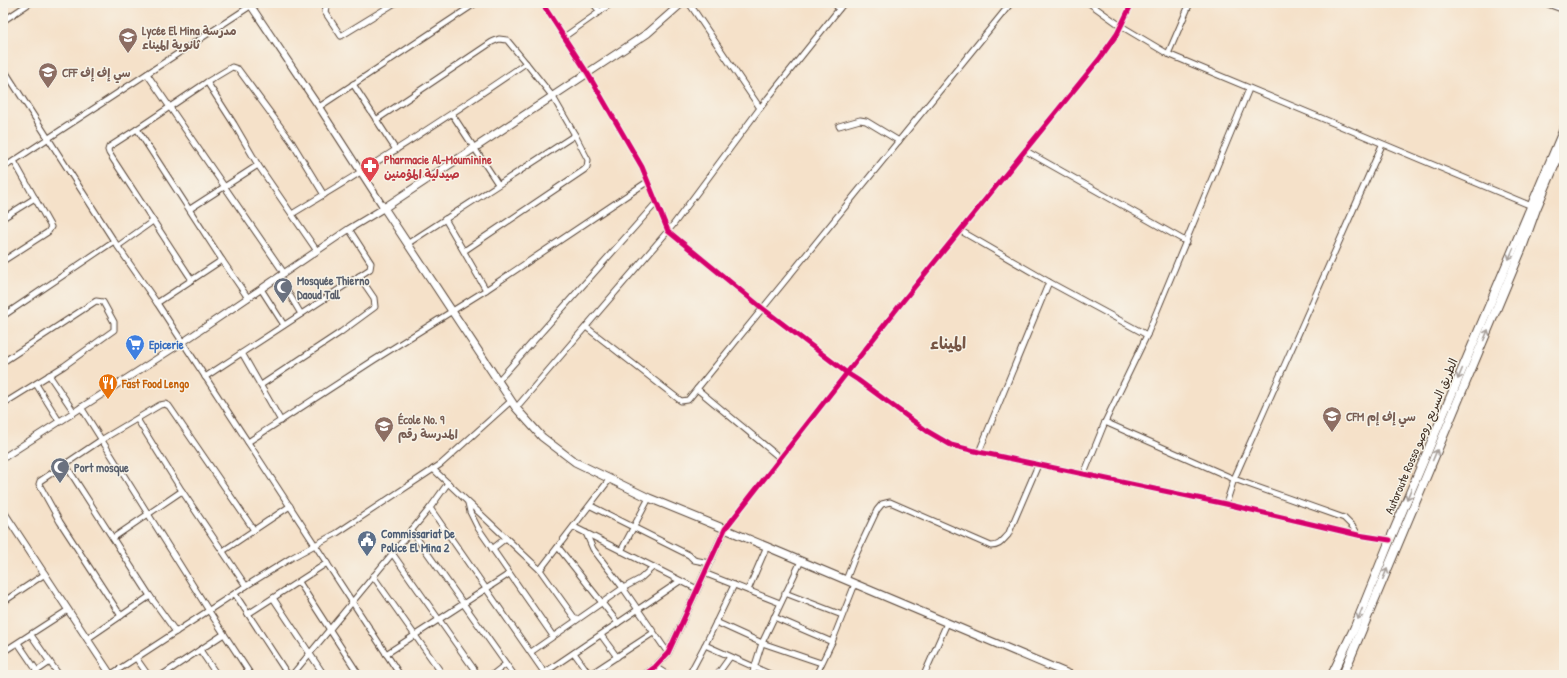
<svg xmlns="http://www.w3.org/2000/svg" width="1567" height="678" font-family="'Patrick Hand','Playpen Sans Arabic',sans-serif">
<style>
.lines{fill:none;stroke-linecap:round;stroke-linejoin:round}
.minor-casing{stroke:#574538;stroke-width:7}
.tertiary-casing{stroke:#574538;stroke-width:8}
.secondary-casing{stroke:#574538;stroke-width:9}
.trunk-casing{stroke:#574538;stroke-width:10}
.minor{stroke:#fff;stroke-width:5}
.tertiary{stroke:#fff;stroke-width:6}
.secondary{stroke:#fff;stroke-width:7}
.trunk{stroke:#fff;stroke-width:8}
.cycleway-casing{stroke:#f7f3e8;stroke-width:8}
.cycleway{stroke:#d6006c;stroke-width:5}
.oneway{stroke:#a79f9a}
.labels{text-anchor:middle;dominant-baseline:central;stroke-width:3;stroke-linejoin:round;paint-order:stroke}
.education-label{font-size:12px;font-weight:bold;fill:#785e54;stroke:#f7f3e8;text-anchor:start}
.health-label{font-size:12px;font-weight:bold;fill:#be3a42;stroke:#f7f3e8;text-anchor:start}
.worship-label{font-size:12px;font-weight:bold;fill:#5b616d;stroke:#f7f3e8;text-anchor:start}
.shop-label{font-size:12px;font-weight:bold;fill:#366cbe;stroke:#f7f3e8;text-anchor:start}
.food-label{font-size:12px;font-weight:bold;fill:#c56008;stroke:#f7f3e8;text-anchor:start}
.street-label{font-size:12px;fill:#3b2a1e;stroke:#f7f3e8}
.service-label{font-size:12px;font-weight:bold;fill:#4e5e75;stroke:#f7f3e8;text-anchor:start}
.district-label{font-size:16px;font-weight:bold;fill:#775646;stroke:#f7f3e8}
</style>
<rect width="100%" height="100%" fill="#f7f3e8"/>
<filter id="ink" filterUnits="userSpaceOnUse"><feTurbulence type="fractalNoise" baseFrequency=".025" numOctaves="2"/><feDisplacementMap in="SourceGraphic" scale="8" xChannelSelector="R" yChannelSelector="G"/><feConvolveMatrix kernelMatrix="1 2 1 2 8 2 1 2 1" color-interpolation-filters="sRGB"/></filter>
<filter id="wash" filterUnits="userSpaceOnUse"><feTurbulence type="fractalNoise" baseFrequency=".012" numOctaves="4" result="noise"/><feDisplacementMap in="SourceGraphic" scale="16" xChannelSelector="R" yChannelSelector="G"/><feGaussianBlur stdDeviation="0.9" result="paint"/><feColorMatrix in="noise" values="0 0 0 0 0 0 0 0 0 0 0 0 0 0 0 0 0 1.4 0 .05"/><feComposite in="paint" operator="in"/></filter>
<g filter="url(#wash)">
<rect width="100%" height="100%" fill="#f5e1c9"/>
</g>
<g filter="url(#ink)">
<g class="lines">
<defs>
<g id="minor">
<path d="M330,3L326,7L325,12L341,36L395,3"/>
<path d="M542,3L588,74L642,167L668,231L762,308L847,373L858,380L927,431L951,445L979,452L1226,504L1358,535L1390,540"/>
<path d="M593,3L600,12"/>
<path d="M689,3L760,108"/>
<path d="M834,3L839,9"/>
<path d="M1089,3L1121,26L1168,54L1534,207"/>
<path d="M1545,3L1564,10"/>
<path d="M3,21L30,3"/>
<path d="M564,37L612,3"/>
<path d="M1168,54L1190,3"/>
<path d="M3,68L114,241L157,303L400,675"/>
<path d="M147,74L284,273"/>
<path d="M207,82L232,67L238,69L291,141L324,195"/>
<path d="M353,84L396,150"/>
<path d="M319,107L476,3"/>
<path d="M452,114L498,184"/>
<path d="M376,120L492,42L499,39L507,40L526,63"/>
<path d="M839,126L860,120L866,121L899,141"/>
<path d="M137,129L109,147L108,150L109,153L192,280"/>
<path d="M1026,151L1187,242"/>
<path d="M3,168L255,3"/>
<path d="M190,209L258,165"/>
<path d="M292,214C372,166 450,116 526,63L553,97L575,135L407,244"/>
<path d="M3,218L35,198"/>
<path d="M445,219L486,290"/>
<path d="M961,231L1049,282L1147,335"/>
<path d="M118,246L153,221"/>
<path d="M464,251L584,170L587,167L588,160L575,135"/>
<path d="M3,261L48,232L51,227L14,161"/>
<path d="M279,277L301,314"/>
<path d="M261,289L284,325"/>
<path d="M248,298L222,260L137,129L207,82L234,124L258,165L317,251"/>
<path d="M157,303L222,260"/>
<path d="M3,316L114,241"/>
<path d="M586,327L681,401L688,400L1011,3"/>
<path d="M242,353L281,421"/>
<path d="M3,362L96,301L103,302L114,322V330L64,366L3,404"/>
<path d="M49,375L74,412"/>
<path d="M205,377L370,269L371,263L349,229"/>
<path d="M498,381L656,203"/>
<path d="M36,384L59,421"/>
<path d="M261,385L341,332L375,307L374,298L359,276"/>
<path d="M697,389L780,458"/>
<path d="M81,407L209,611L251,675"/>
<path d="M516,408L673,225L760,108L844,3"/>
<path d="M137,419L182,491L246,586"/>
<path d="M1105,422L1234,479L1344,518L1354,528L1358,535"/>
<path d="M248,442L374,360L486,290L647,182"/>
<path d="M979,452L1049,282"/>
<path d="M65,464L150,596L176,632"/>
<path d="M433,469L540,570L576,620"/>
<path d="M1084,474L1105,422L1147,335L1249,89"/>
<path d="M468,503L470,512L478,528L553,636"/>
<path d="M1226,504L1234,479L1382,145"/>
<path d="M591,506L689,555L694,560L709,563"/>
<path d="M430,508L546,675"/>
<path d="M574,527L697,589"/>
<path d="M725,529L903,301L1100,58L1117,34L1132,3"/>
<path d="M411,530L514,675"/>
<path d="M586,533L593,549L623,588L668,653"/>
<path d="M113,538L182,491"/>
<path d="M558,547L618,623"/>
<path d="M492,549L506,538"/>
<path d="M223,551L290,506"/>
<path d="M621,551L649,498"/>
<path d="M392,553L478,675"/>
<path d="M540,570L609,480"/>
<path d="M704,573L780,603"/>
<path d="M373,576L443,675"/>
<path d="M846,580L854,559L877,510L882,504L890,502L991,546C1000,546 1002,541 1008,535L1038,465"/>
<path d="M299,582L359,675"/>
<path d="M748,590L767,546"/>
<path d="M785,593L842,615"/>
<path d="M235,594L288,675"/>
<path d="M273,598L324,675"/>
<path d="M3,602L45,574"/>
<path d="M248,614L327,563"/>
<path d="M121,616L60,522L39,484L40,481L101,440L160,405L165,404L169,406L254,530"/>
<path d="M774,617L832,642"/>
<path d="M716,622L762,643L821,663"/>
<path d="M31,635L59,675"/>
<path d="M601,635L617,657"/>
<path d="M87,639L150,596"/>
<path d="M18,643L37,671"/>
<path d="M705,645L772,675"/>
<path d="M200,650L217,675"/>
<path d="M3,652L68,610"/>
<path d="M531,652L623,588L640,579L653,567"/>
<path d="M574,653L590,675"/>
<path d="M386,654L509,574"/>
<path d="M136,658L148,675"/>
<path d="M655,667L668,675"/>
<path d="M31,675L50,662"/>
<path d="M110,675L246,586L291,558L337,533L441,464L511,401"/>
<path d="M162,675L224,634"/>
<path d="M292,675L430,508L448,483"/>
<path d="M492,675L506,664"/>
<path d="M541,675L680,581"/>
<path d="M589,675L653,633"/>
<path d="M689,675L705,645L734,585"/>
<path d="M717,675L730,657"/>
<path d="M752,675L762,643L801,561"/>
<path d="M816,675L832,642L855,584"/>
<path d="M924,675L947,623"/>
</g>
<g id="tertiary">
<path d="M3,458L183,342L349,229L384,208L319,107L249,3"/>
<path d="M3,511L111,675"/>
<path d="M644,675L655,667L668,653L725,529"/>
</g>
<path id="secondary" d="M682,3L648,33L384,208L516,408L542,437L575,462L649,498L725,529L1071,675"/>
<g id="trunk">
<path d="M1332,675L1354,629L1390,540L1564,129"/>
<path d="M1343,675L1522,248L1536,209L1564,143"/>
</g>
</defs>
<!-- minor casing -->
<use href="#minor" class="minor-casing"/>
<!-- tertiary casing -->
<use href="#tertiary" class="tertiary-casing"/>
<!-- secondary casing -->
<use href="#secondary" class="secondary-casing"/>
<!-- trunk casing -->
<use href="#trunk" class="trunk-casing"/>
<!-- minor -->
<use href="#minor" class="minor"/>
<!-- tertiary -->
<use href="#tertiary" class="tertiary"/>
<!-- secondary -->
<use href="#secondary" class="secondary"/>
<!-- trunk -->
<use href="#trunk" class="trunk"/>
<defs>
<g id="cycleway">
<path d="M542,3L588,74L642,167L668,231L762,308L847,373L858,380L927,431L951,445L979,452L1226,504L1358,535L1390,540"/>
<path d="M644,675L655,667L668,653L725,529L903,301L1100,58L1117,34L1132,3"/>
</g>
</defs>
<!-- cycleway casing -->
<use href="#cycleway" class="cycleway-casing"/>
<!-- cycleway -->
<use href="#cycleway" class="cycleway"/>
</g>
<!-- one-way arrows -->
<defs><path id="oneway-shaft" d="M-6 0H5M1.5-3L5.5 0L1.5 3" fill="none" stroke-width="1.6" stroke-linecap="round" stroke-linejoin="round"/></defs>
<g class="oneway">
<use href="#oneway-shaft" transform="translate(1511 254) rotate(113)"/>
<use href="#oneway-shaft" transform="translate(1486 335) rotate(-67)"/>
<use href="#oneway-shaft" transform="translate(1460 374) rotate(113)"/>
<use href="#oneway-shaft" transform="translate(1435 455) rotate(-67)"/>
<use href="#oneway-shaft" transform="translate(1409 494) rotate(113)"/>
<use href="#oneway-shaft" transform="translate(1385 574) rotate(-67)"/>
<use href="#oneway-shaft" transform="translate(1360 614) rotate(112)"/>
</g>
</g>
<!-- icons -->
<defs>
<symbol id="school-pin" viewBox="-11 -11 22 30"><path d="M0 17L-7.5 6A9.5 9.5 0 1 1 7.5 6Z" fill="#8d6e63" stroke="#f7f3e8"/><path d="M0-5L7-2L0 1L-7-2ZM-4 1L0 2.5L4 1V4Q0 6-4 4Z" fill="#fff"/></symbol>
<symbol id="university-pin" viewBox="-11 -11 22 30"><path d="M0 17L-7.5 6A9.5 9.5 0 1 1 7.5 6Z" fill="#8d6e63" stroke="#f7f3e8"/><path d="M0-5L7-2L0 1L-7-2ZM-4 1L0 2.5L4 1V4Q0 6-4 4Z" fill="#fff"/></symbol>
<symbol id="pharmacy-pin" viewBox="-11 -11 22 30"><path d="M0 17L-7.5 6A9.5 9.5 0 1 1 7.5 6Z" fill="#e0444e" stroke="#f7f3e8"/><path d="M-2-6h4v4h4v4h-4v4h-4v-4h-4v-4h4Z" fill="#fff"/></symbol>
<symbol id="mosque-pin" viewBox="-11 -11 22 30"><path d="M0 17L-7.5 6A9.5 9.5 0 1 1 7.5 6Z" fill="#6b7280" stroke="#f7f3e8"/><path d="M3.5-4.9A6 6 0 1 0 3.5 4.9A5 5 0 1 1 3.5-4.9Z" fill="#fff"/></symbol>
<symbol id="supermarket-pin" viewBox="-11 -11 22 30"><path d="M0 17L-7.5 6A9.5 9.5 0 1 1 7.5 6Z" fill="#3f7fe0" stroke="#f7f3e8"/><path d="M-6-5.5h2.5l.6 2H6L4.5 2H-2.5L-4.4-4H-6ZM-1.5 3.2a1.3 1.3 0 1 0 .1 0ZM3 3.2a1.3 1.3 0 1 0 .1 0Z" fill="#fff"/></symbol>
<symbol id="restaurant-pin" viewBox="-11 -11 22 30"><path d="M0 17L-7.5 6A9.5 9.5 0 1 1 7.5 6Z" fill="#e8710a" stroke="#f7f3e8"/><path d="M-5-6h1v4h1v-4h1v4h1v-4h1v5L-1.5 .5V6h-2V.5L-5-1ZM5-6V6H3V1.5H1.5Q1.5-4 5-6Z" fill="#fff"/></symbol>
<symbol id="civic-pin" viewBox="-11 -11 22 30"><path d="M0 17L-7.5 6A9.5 9.5 0 1 1 7.5 6Z" fill="#5c6f8a" stroke="#f7f3e8"/><path d="M-.6-6.5H3V-4.5H.6V-3L4-1V1h2V6H-6V1h2V-1L-.6-3ZM-1.2 2.5V6h2.4V2.5Z" fill="#fff"/></symbol>
</defs>
<g fill-rule="evenodd">
<use href="#school-pin" x="117" y="26" width="22" height="30"/>
<use href="#university-pin" x="37" y="61" width="22" height="30"/>
<use href="#pharmacy-pin" x="359" y="155" width="22" height="30"/>
<use href="#mosque-pin" x="272" y="276" width="22" height="30"/>
<use href="#supermarket-pin" x="124" y="333" width="22" height="30"/>
<use href="#restaurant-pin" x="97" y="372" width="22" height="30"/>
<use href="#university-pin" x="1321" y="405" width="22" height="30"/>
<use href="#school-pin" x="373" y="415" width="22" height="30"/>
<use href="#mosque-pin" x="49" y="456" width="22" height="30"/>
<use href="#civic-pin" x="356" y="529" width="22" height="30"/>
</g>
<g class="labels">
<!-- education labels -->
<g class="education-label">
<text x="142" y="30">Lycée El Mina مدرسة<tspan x="142" dy="14">ثانوية الميناء</tspan></text>
<text x="62" y="72">CFF سي إف إف</text>
<text x="1346" y="416">CFM سي إف إم</text>
<text x="398" y="419">École No. 9<tspan x="398" dy="14">المدرسة رقم</tspan></text>
</g>
<!-- health labels -->
<g class="health-label">
<text x="384" y="159">Pharmacie Al-Mouminine<tspan x="384" dy="14">صيدلية المؤمنين</tspan></text>
</g>
<!-- worship labels -->
<g class="worship-label">
<text x="297" y="280">Mosquée Thierno<tspan x="297" dy="14">Daoud Tall</tspan></text>
<text x="74" y="467">Port mosque</text>
</g>
<!-- shop labels -->
<g class="shop-label">
<text x="149" y="344">Epicerie</text>
</g>
<!-- food labels -->
<g class="food-label">
<text x="122" y="383">Fast Food Lengo</text>
</g>
<!-- street labels -->
<g class="street-label">
<text transform="translate(1421 436) rotate(-67)">Autoroute Rosso الطريق السريع روصو</text>
</g>
<!-- service labels -->
<g class="service-label">
<text x="381" y="533">Commissariat De<tspan x="381" dy="14">Police El Mina 2</tspan></text>
</g>
<!-- district labels -->
<g class="district-label">
<text x="948" y="343">الميناء</text>
</g>
</g>
<!-- margin -->
<rect width="1567" height="678" fill="none" stroke="#f7f3e8" stroke-width="16"/>
</svg>
